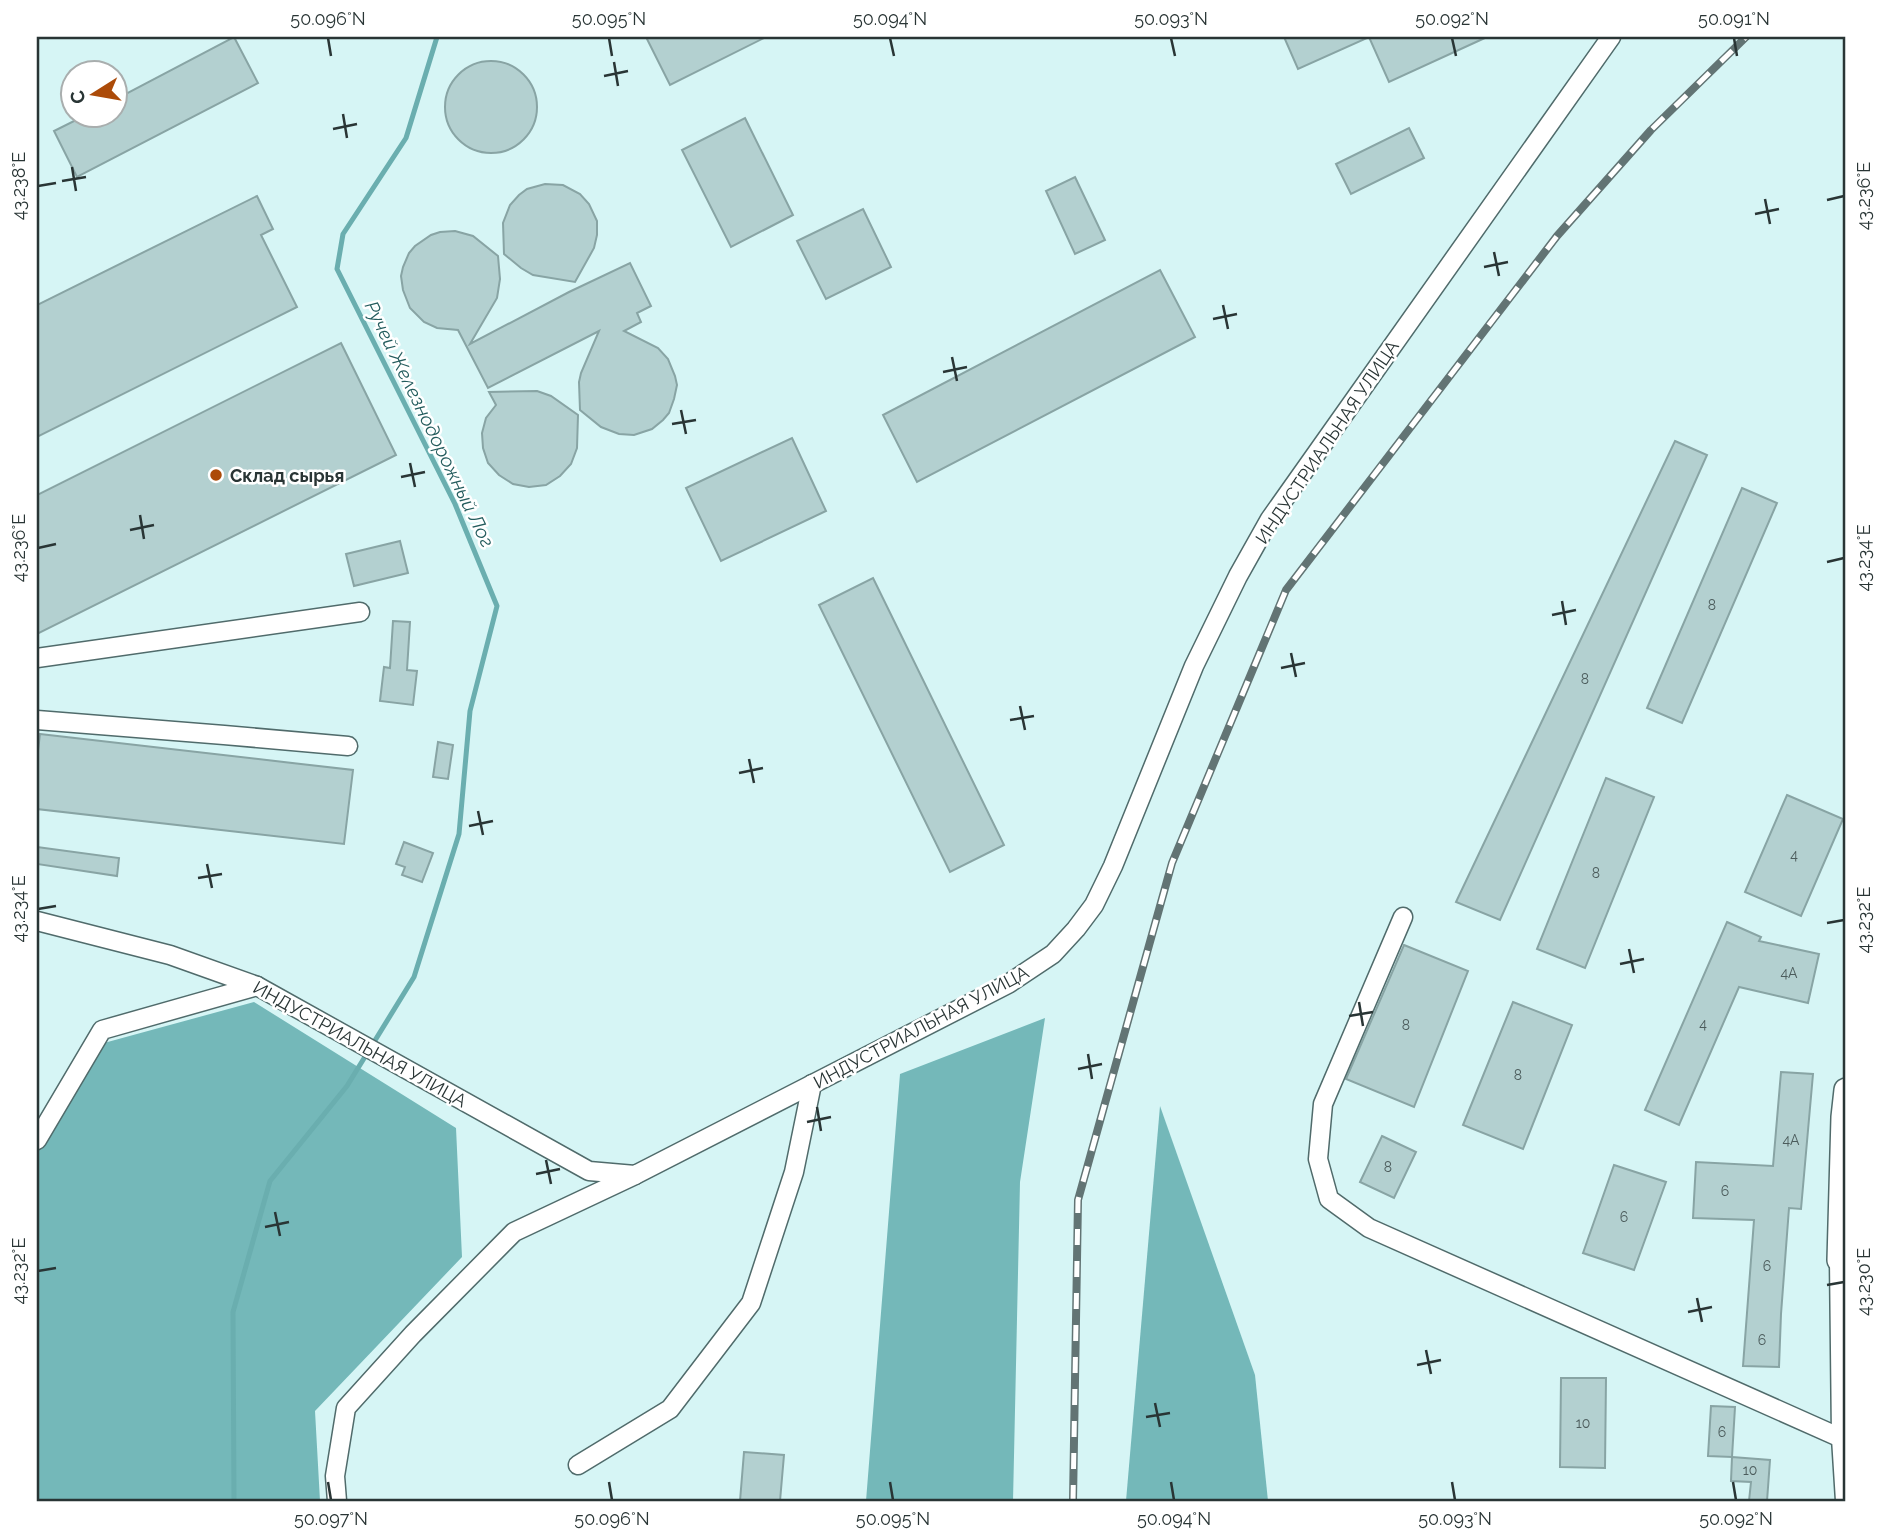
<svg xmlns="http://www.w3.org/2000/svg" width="1883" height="1538" font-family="Raleway,sans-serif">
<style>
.forest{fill:#74b8b9}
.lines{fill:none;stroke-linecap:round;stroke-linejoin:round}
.stream{stroke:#6aaeaf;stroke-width:5}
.building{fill:#b3d0d0;stroke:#88a4a4;stroke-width:2}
.minor-casing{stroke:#506b6b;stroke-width:21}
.major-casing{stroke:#506b6b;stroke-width:26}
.minor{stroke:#fff;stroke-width:18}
.major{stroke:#fff;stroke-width:23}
.rail-casing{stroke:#627474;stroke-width:8}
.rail{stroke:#fff;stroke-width:5;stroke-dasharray:16;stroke-linecap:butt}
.ticks{fill:none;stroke:#293535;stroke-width:2.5}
.poi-dot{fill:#ac4b09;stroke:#fff;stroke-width:2.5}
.labels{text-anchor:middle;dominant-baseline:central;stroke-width:5;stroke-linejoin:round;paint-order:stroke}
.number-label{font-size:14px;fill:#4c5c5c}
.street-label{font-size:18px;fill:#293535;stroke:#fff}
.poi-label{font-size:18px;font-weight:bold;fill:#293535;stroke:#fff;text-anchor:start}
.water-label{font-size:19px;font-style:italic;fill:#235c5d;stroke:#fff}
.neatline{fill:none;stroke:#293535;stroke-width:2.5}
.ticks-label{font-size:18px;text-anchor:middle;fill:#293535}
</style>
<rect width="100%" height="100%" fill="#d6f5f5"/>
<!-- forest -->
<g class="forest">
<path d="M254,1002L456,1128L462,1257L315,1411L320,1501H37V1140L93,1046Z"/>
<path d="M1045,1018L1020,1182L1013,1501H866L900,1074Z"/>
<path d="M1160,1106L1255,1375L1268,1501H1126Z"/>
</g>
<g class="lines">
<!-- stream -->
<path class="stream" d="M234,1501L233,1312L270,1181L347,1086L414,977L459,834L470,711L497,606L455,504L337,269L343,234L406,138L437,37"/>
</g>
<!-- building -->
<g class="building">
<path d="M234,37L258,83L77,177L54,131L84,116H116V99Z"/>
<path d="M646,37H766L670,85Z"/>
<path d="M1284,37H1487L1389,82L1369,37L1298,69Z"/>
<circle cx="491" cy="107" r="46"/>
<path d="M745,118L793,215L731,247L682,150Z"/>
<path d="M1409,128L1424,158L1351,194L1336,164Z"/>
<path d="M1075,177L1105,240L1075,254L1046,191Z"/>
<path d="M545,184L563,185L580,194L589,204L597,221V235L594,248L575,282L533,275L521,268L504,254L503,223L510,205L519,195L527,189Z"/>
<path d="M257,196L273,229L261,235L297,307L37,437V305Z"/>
<path d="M863,209L891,267L826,299L797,241Z"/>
<path d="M455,231L473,236L498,256L500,279L497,298L470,344L569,292L630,263L651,306L637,313L641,322L624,331L658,348L668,359L675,376L677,385L674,399L669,413L663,420L652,429L634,435L619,434L601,427L580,410L579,382L581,373L599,331L488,388L458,330L437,328L424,322L410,308L403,290L401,276L403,267L409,253L415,246L431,235L440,232Z"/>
<path d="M1160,270L1195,337L917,482L883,415Z"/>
<path d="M341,343L396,455L37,634V495Z"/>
<path d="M537,391L551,396L578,415L577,448L571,464L560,476L546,485L529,487L513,484L499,475L488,463L483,448L482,433L486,418L496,405L489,392Z"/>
<path d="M792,438L826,511L721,561L686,488Z"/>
<path d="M1675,441L1707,455L1500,920L1456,902Z"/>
<path d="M1742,488L1777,503L1682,723L1647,708Z"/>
<path d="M400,541L408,573L354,586L346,554Z"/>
<path d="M873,578L1004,845L950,872L819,605Z"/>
<path d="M393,621L410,622L407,670L417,671L413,705L380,701L384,667L390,668Z"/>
<path d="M40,734L353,770L344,844L37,809V759Z"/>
<path d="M438,742L453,745L448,779L433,777Z"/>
<path d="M1606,778L1654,797L1585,968L1537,949Z"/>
<path d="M1787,795L1843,819L1801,916L1745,892Z"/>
<path d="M404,842L433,853L422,882L402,875L405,867L396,864Z"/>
<path d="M37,847L119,858L117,876L37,864Z"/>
<path d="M1727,922L1761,937L1759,941L1819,954L1808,1003L1739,987L1679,1125L1645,1110Z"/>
<path d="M1404,945L1468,971L1414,1107L1346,1079Z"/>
<path d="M1513,1002L1572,1025L1523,1149L1463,1125Z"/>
<path d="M1781,1072L1813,1074L1801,1209L1789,1208L1781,1314L1779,1367L1743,1366L1754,1220L1693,1218L1696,1162L1773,1166Z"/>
<path d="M1382,1136L1416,1152L1394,1198L1360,1182Z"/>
<path d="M1614,1165L1666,1182L1634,1270L1583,1253Z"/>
<path d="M1561,1378H1606L1605,1468L1560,1467Z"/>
<path d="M1711,1406L1735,1407L1732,1457L1708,1456Z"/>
<path d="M744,1452L784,1455L780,1501H740Z"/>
<path d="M1732,1457L1770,1460L1767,1501H1749L1751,1482L1731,1481Z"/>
</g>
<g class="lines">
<defs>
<g id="minor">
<path d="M37,658L360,612"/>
<path d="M37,720L224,735L348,746"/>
<path d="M1403,917L1323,1104L1318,1159L1329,1199L1369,1228L1841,1438"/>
<path d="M37,921L170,955L257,986L589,1171L635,1175L1008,984L1053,954L1076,929L1094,905L1113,866L1194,666L1238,576L1270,519L1611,37"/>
<path d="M37,1140L102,1030L257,986"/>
<path d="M1839,1260L1841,1438L1845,1501"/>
<path d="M578,1465L670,1409L751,1303L794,1172L812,1084"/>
<path d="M337,1501L335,1476L346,1408L413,1334L514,1232L635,1175"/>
</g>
<path id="major" d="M1846,1090L1843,1117L1839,1260H1846"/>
</defs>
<!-- minor casing -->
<use href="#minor" class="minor-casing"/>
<!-- major casing -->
<use href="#major" class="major-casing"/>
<!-- minor -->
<use href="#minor" class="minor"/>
<!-- major -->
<use href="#major" class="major"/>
<defs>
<path id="rail" d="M1073,1501L1078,1200L1172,863L1286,590L1557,236L1651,130L1746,37"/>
</defs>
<!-- rail casing -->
<use href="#rail" class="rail-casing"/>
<!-- rail -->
<use href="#rail" class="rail"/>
</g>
<!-- ticks -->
<path class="ticks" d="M328,38L331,56M609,38L612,56M890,38L894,56M1171,38L1175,56M1452,38L1456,56M1734,38L1737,56M614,62L618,86M604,76L628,71M343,114L347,138M333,129L357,124M72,167L76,191M62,181L86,177M38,186L56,183M1765,199L1770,224M1827,200L1844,196M1755,214L1779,209M1494,252L1499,276M1484,267L1508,262M1223,305L1228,329M1213,319L1237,314M952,357L957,381M943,372L967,367M681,410L686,434M672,424L696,420M410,463L415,487M401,477L425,472M140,515L144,539M130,530L154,525M38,548L56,544M1827,562L1844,558M1562,601L1566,625M1552,615L1576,610M1291,653L1296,677M1281,668L1305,663M1020,706L1025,730M1010,720L1034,716M749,759L754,783M739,773L763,768M478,811L483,835M469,826L493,821M207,864L212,888M198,878L222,874M38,909L56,906M1827,923L1844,920M1629,949L1634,973M1620,964L1644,959M1359,1002L1363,1026M1349,1016L1373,1012M1088,1054L1092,1079M1078,1069L1102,1064M817,1107L821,1131M807,1122L831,1117M546,1160L551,1184M536,1174L560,1169M275,1212L280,1236M265,1227L289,1222M38,1271L56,1268M1827,1285L1844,1282M1697,1298L1702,1322M1688,1312L1712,1307M1426,1350L1431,1374M1417,1365L1441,1360M1155,1403L1160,1427M1146,1417L1170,1413M328,1482L331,1500M609,1482L612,1500M890,1482L893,1500M1171,1482L1174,1500M1452,1482L1455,1500M1733,1482L1736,1500"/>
<!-- markers -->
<circle class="poi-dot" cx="216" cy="475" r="7"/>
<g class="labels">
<!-- number labels -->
<g class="number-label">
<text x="1712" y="605">8</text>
<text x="1585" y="679">8</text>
<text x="1794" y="855">4</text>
<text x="1596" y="873">8</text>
<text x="1789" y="973">4А</text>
<text x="1703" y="1024">4</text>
<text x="1406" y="1025">8</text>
<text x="1518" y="1075">8</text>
<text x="1791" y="1140">4А</text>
<text x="1388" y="1167">8</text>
<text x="1725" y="1191">6</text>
<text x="1624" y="1217">6</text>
<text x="1767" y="1266">6</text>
<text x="1762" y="1340">6</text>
<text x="1583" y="1423">10</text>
<text x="1722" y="1432">6</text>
<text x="1750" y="1470">10</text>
</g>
<!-- street labels -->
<g class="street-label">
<text transform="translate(1327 442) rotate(-56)">ИНДУСТРИАЛЬНАЯ УЛИЦА</text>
<text transform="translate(921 1027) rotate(-28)">ИНДУСТРИАЛЬНАЯ УЛИЦА</text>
<text transform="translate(360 1044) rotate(29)">ИНДУСТРИАЛЬНАЯ УЛИЦА</text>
</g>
<!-- poi labels -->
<g class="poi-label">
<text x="230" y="475">Склад сырья</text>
</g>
<!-- water labels -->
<g class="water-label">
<text transform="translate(430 424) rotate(64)">Ручей Железнодорожный Лог</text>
</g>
</g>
<!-- border -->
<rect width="1883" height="1538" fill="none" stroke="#ffffff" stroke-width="77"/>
<!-- north arrow -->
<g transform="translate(94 94) rotate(259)"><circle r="33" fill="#ffffff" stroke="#a9aeae" stroke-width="2"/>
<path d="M0-5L12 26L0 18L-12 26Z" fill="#ac4b09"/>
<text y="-10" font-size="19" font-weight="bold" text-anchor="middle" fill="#293535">С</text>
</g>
<rect x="38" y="38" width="1806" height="1462" class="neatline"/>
<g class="ticks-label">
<text x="328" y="25">50.096°N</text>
<text x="609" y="25">50.095°N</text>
<text x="890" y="25">50.094°N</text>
<text x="1171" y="25">50.093°N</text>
<text x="1452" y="25">50.092°N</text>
<text x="1734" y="25">50.091°N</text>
<text transform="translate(19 186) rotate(-90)" y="6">43.238°E</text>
<text transform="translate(1864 196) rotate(-90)" y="6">43.236°E</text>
<text transform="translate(19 548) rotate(-90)" y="6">43.236°E</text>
<text transform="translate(1864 558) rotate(-90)" y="6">43.234°E</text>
<text transform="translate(19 909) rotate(-90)" y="6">43.234°E</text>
<text transform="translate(1864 920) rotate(-90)" y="6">43.232°E</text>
<text transform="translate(19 1271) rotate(-90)" y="6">43.232°E</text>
<text transform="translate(1864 1282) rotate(-90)" y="6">43.230°E</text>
<text x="331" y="1525">50.097°N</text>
<text x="612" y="1525">50.096°N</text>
<text x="893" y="1525">50.095°N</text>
<text x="1174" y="1525">50.094°N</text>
<text x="1455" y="1525">50.093°N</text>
<text x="1736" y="1525">50.092°N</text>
</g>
</svg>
